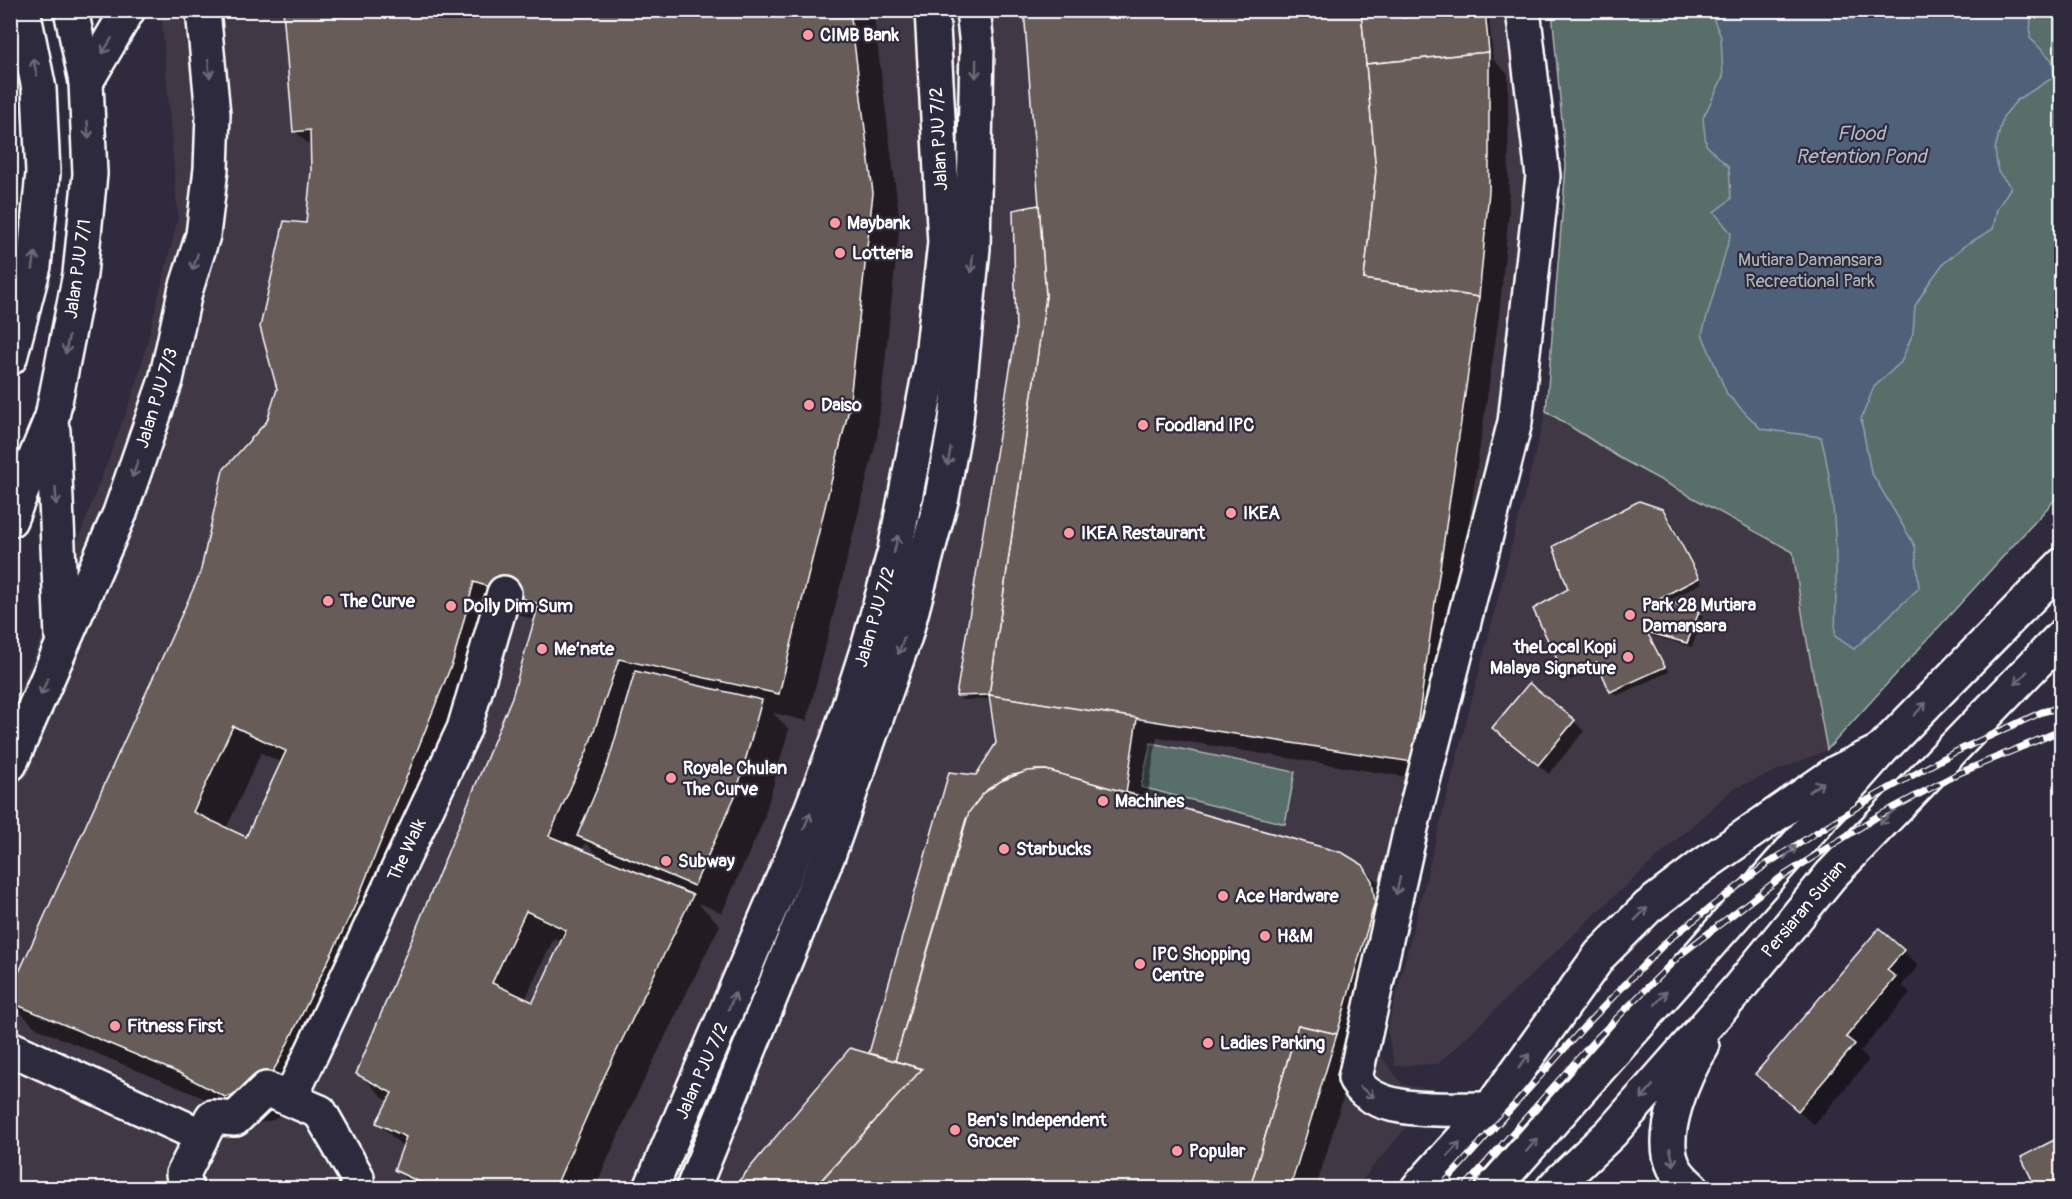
<svg xmlns="http://www.w3.org/2000/svg" width="2072" height="1199" font-family="Pangolin,sans-serif">
<style>
.built{fill:#403945}
.green{fill:#596e68;stroke:#acb6b4;stroke-width:1.5}
.water{fill:#4f6079;stroke:#95a0af;stroke-width:1.5}
.shadow{fill:#0007;fill-rule:evenodd}
.building{fill:#685c58;stroke:#fff;stroke-width:1.5;fill-rule:evenodd}
.lines{fill:none;stroke-linecap:round;stroke-linejoin:round}
.minor-casing{stroke:#fff;stroke-width:38}
.major-casing{stroke:#fff;stroke-width:38}
.minor{stroke:#2f2a3d;stroke-width:33}
.major{stroke:#2f2a3d;stroke-width:33}
.rail-casing{stroke:#fff;stroke-width:7}
.rail{stroke:#2f2a3d;stroke-width:4.5;stroke-dasharray:14;stroke-linecap:butt}
.oneway{stroke:#6d6a77}
.poi-dot{fill:#ff9aa2;stroke:#2f2a3d;stroke-width:2}
.labels{text-anchor:middle;dominant-baseline:central;stroke-width:4.5;stroke-linejoin:round;paint-order:stroke}
.poi-label{font-size:18px;font-weight:bold;fill:#fff;stroke:#2f2a3d;text-anchor:start}
.street-label{font-size:18px;fill:#fff;stroke:#2f2a3d}
.park-label{font-size:18px;fill:#acb6b4;stroke:#2f2a3d}
.water-label{font-size:20px;font-style:italic;fill:#b0b7c3;stroke:#2f2a3d}
</style>
<rect width="100%" height="100%" fill="#2f2a3d"/>
<filter id="ink" filterUnits="userSpaceOnUse"><feTurbulence type="fractalNoise" baseFrequency=".0167" numOctaves="2"/><feDisplacementMap in="SourceGraphic" scale="12" xChannelSelector="R" yChannelSelector="G"/><feConvolveMatrix kernelMatrix="1 2 1 2 8 2 1 2 1" color-interpolation-filters="sRGB"/></filter>
<g filter="url(#ink)">
<!-- built -->
<g class="built">
<path d="M161,11H1540L1556,164L1538,401L1375,1028L1381,1056L1403,1085L1438,1090L1355,1188H11V706L36,652L137,383L178,218Z"/>
<path d="M1546,411L1620,458L1793,552L1804,625L1827,750L1733,789L1612,898L1438,1064L1395,1066L1387,1030Z"/>
</g>
<!-- green -->
<g class="green">
<path d="M1552,11H2061V493L1827,750L1804,625L1793,552L1620,458L1546,411L1566,166Z"/>
<path d="M1151,743L1295,772L1285,824L1141,787Z"/>
</g>
<!-- water -->
<path class="water" d="M1710,11H2031L2030,38L2052,60L2054,77L2017,100L2003,117L1995,149L1998,172L2011,187L1997,209L1993,229L1964,246L1942,265L1929,283L1915,306L1913,333L1901,362L1874,387L1861,419L1871,472L1915,546L1919,588L1854,649L1835,636C1837,569 1838,503 1821,437L1761,429L1727,394L1702,334L1731,233L1714,212L1731,199L1729,167L1706,145L1703,118L1723,77L1721,37Z"/>
<!-- shadow -->
<g class="shadow">
<path d="M285,10H873L900,222L877,438L807,721L773,713L789,729L763,822L722,913L698,903L720,925L632,1105L595,1188H415L396,1169L404,1148L378,1123L389,1103L358,1073L513,698L535,620L502,609L297,1104L273,1120L254,1124L208,1100L36,1028L10,1002L201,575L268,422L278,389L308,225L313,171L312,148L295,131ZM261,753L282,763L247,838L226,829ZM586,843L602,859L582,851ZM554,938L562,942L534,1004L525,1000Z"/>
<path d="M1026,10H1404L1405,19L1485,11L1489,16L1493,59L1508,74L1509,211L1499,317L1431,781L1157,737L1147,800L1362,866L1391,895L1355,1059L1316,1188H735L850,1049L870,1055L950,773L977,776L997,744L991,699L962,700L958,695L1038,207L1042,211Z"/>
<path d="M1662,510L1668,515L1702,583L1666,602L1699,613L1703,617L1692,647L1649,635L1669,672L1616,696L1612,691L1601,667L1571,680L1566,675L1570,589Z"/>
<path d="M1574,721L1584,731L1549,774L1504,738Z"/>
<path d="M1903,951L1918,966L1902,985L1910,993L1860,1052L1869,1060L1814,1125L1757,1074Z"/>
</g>
<!-- building -->
<g class="building">
<path d="M283,10H850L873,193L849,409L786,666L779,694L619,659L587,751L549,836L693,895L604,1077L555,1188H432L394,1170L406,1137L376,1123L392,1093L356,1074L512,697L539,604L474,582L453,661L354,908L279,1061L270,1076L245,1093L225,1097L179,1073L10,1002V992L200,574L223,470L267,421L277,389L260,327L284,221L306,223L311,171L310,130L293,132ZM233,726L286,751L246,837L193,812ZM526,911L566,930L533,1002L492,983Z"/>
<path d="M1024,10H1361L1376,171L1364,279L1479,297L1412,762L989,695L1046,296Z"/>
<path d="M1361,10H1401L1402,18L1485,10L1489,52L1366,64Z"/>
<path d="M1489,52V191L1479,297L1364,279L1376,171L1366,64Z"/>
<path d="M1039,205L1046,296L989,695L956,696L1016,333L1013,210Z"/>
<path d="M1639,501L1663,509L1699,578L1660,598L1699,612L1687,643L1647,632L1665,667L1610,692L1597,662L1565,676L1533,609L1568,589L1553,546Z"/>
<path d="M635,671L762,700L736,794L694,886L577,836L608,763Z"/>
<path d="M1529,683L1575,720L1538,765L1492,728Z"/>
<path d="M989,695L1137,718L1126,793L1046,770H1036L1009,776L988,789L978,800L966,819L895,1061L869,1053L949,772L976,775L996,743Z"/>
<path d="M1046,770L1343,853L1363,865L1372,881L1375,902L1337,1034L1298,1025L1250,1188H814L922,1069L895,1061L969,812L983,794L1001,781L1027,771Z"/>
<path d="M1879,928L1904,950L1887,970L1896,977L1846,1037L1855,1044L1798,1111L1755,1074Z"/>
<path d="M1298,1025L1337,1034L1290,1188H1250Z"/>
<path d="M850,1048L922,1069L814,1188H733Z"/>
<path d="M2062,1136V1188H2036L2021,1157Z"/>
</g>
<g class="lines">
<defs>
<g id="minor">
<path d="M86,82L128,10"/>
<path d="M10,358L34,266L43,173L39,89L23,10"/>
<path d="M53,431L62,637"/>
<path d="M10,520L52,417L80,274L90,174L86,82L71,10"/>
<path d="M10,764L120,513L166,380L185,292L203,235L211,169L213,114L203,10"/>
<path d="M10,1048L202,1136"/>
<path d="M290,1099L464,729L504,593"/>
<path d="M1490,1109C1455,1108 1371,1118 1355,1078L1411,828L1515,422L1543,176L1523,10"/>
<path d="M186,1188L183,1174L212,1117L235,1119L266,1089L320,1112L357,1177V1188"/>
<path d="M651,1188L799,841L838,740L870,641L895,550L931,365L945,243L932,10"/>
<path d="M693,1188L829,853L905,636L942,497L956,420L973,248L977,46L973,10"/>
<path d="M1418,1188L1490,1109L1600,955L1648,907L1702,866L1837,772L1880,751"/>
</g>
<g id="major">
<path d="M1493,1188L1880,751L2062,565"/>
<path d="M1553,1188L1611,1133L1738,989L1831,875L2062,636"/>
<path d="M1692,1188C1685,1182 1678,1175 1674,1167C1658,1135 1684,1075 1702,1047"/>
</g>
</defs>
<!-- minor casing -->
<use href="#minor" class="minor-casing"/>
<!-- major casing -->
<use href="#major" class="major-casing"/>
<!-- minor -->
<use href="#minor" class="minor"/>
<!-- major -->
<use href="#major" class="major"/>
<defs>
<g id="rail">
<path d="M1440,1188L1583,1028L1668,940L1768,863L1868,800L1953,753L2042,712L2062,707"/>
<path d="M1464,1188L1593,1042L1680,955L1780,878L1878,816L1957,774L2062,730"/>
</g>
</defs>
<!-- rail casing -->
<use href="#rail" class="rail-casing"/>
<!-- rail -->
<use href="#rail" class="rail"/>
</g>
<!-- one-way arrows -->
<defs><path id="oneway-shaft" d="M-6 0H5M1.5-3L5.5 0L1.5 3" fill="none" stroke-width="1.6" stroke-linecap="round" stroke-linejoin="round" transform="scale(1.5)"/></defs>
<g class="oneway">
<use href="#oneway-shaft" transform="translate(107 46) rotate(121)"/>
<use href="#oneway-shaft" transform="translate(35 67) rotate(-102)"/>
<use href="#oneway-shaft" transform="translate(209 69) rotate(85)"/>
<use href="#oneway-shaft" transform="translate(976 69) rotate(91)"/>
<use href="#oneway-shaft" transform="translate(88 130) rotate(87)"/>
<use href="#oneway-shaft" transform="translate(34 261) rotate(-82)"/>
<use href="#oneway-shaft" transform="translate(195 262) rotate(108)"/>
<use href="#oneway-shaft" transform="translate(972 264) rotate(95)"/>
<use href="#oneway-shaft" transform="translate(67 345) rotate(101)"/>
<use href="#oneway-shaft" transform="translate(949 457) rotate(100)"/>
<use href="#oneway-shaft" transform="translate(135 469) rotate(109)"/>
<use href="#oneway-shaft" transform="translate(56 496) rotate(87)"/>
<use href="#oneway-shaft" transform="translate(896 544) rotate(-77)"/>
<use href="#oneway-shaft" transform="translate(901 646) rotate(109)"/>
<use href="#oneway-shaft" transform="translate(2021 678) rotate(134)"/>
<use href="#oneway-shaft" transform="translate(44 687) rotate(113)"/>
<use href="#oneway-shaft" transform="translate(1920 709) rotate(-46)"/>
<use href="#oneway-shaft" transform="translate(1816 787) rotate(-35)"/>
<use href="#oneway-shaft" transform="translate(1886 818) rotate(134)"/>
<use href="#oneway-shaft" transform="translate(807 821) rotate(-69)"/>
<use href="#oneway-shaft" transform="translate(1790 852) rotate(-49)"/>
<use href="#oneway-shaft" transform="translate(1398 886) rotate(103)"/>
<use href="#oneway-shaft" transform="translate(1641 914) rotate(-45)"/>
<use href="#oneway-shaft" transform="translate(1661 998) rotate(-49)"/>
<use href="#oneway-shaft" transform="translate(732 1001) rotate(-67)"/>
<use href="#oneway-shaft" transform="translate(1524 1061) rotate(-54)"/>
<use href="#oneway-shaft" transform="translate(1367 1092) rotate(36)"/>
<use href="#oneway-shaft" transform="translate(1647 1092) rotate(131)"/>
<use href="#oneway-shaft" transform="translate(1532 1145) rotate(-49)"/>
<use href="#oneway-shaft" transform="translate(1454 1149) rotate(-48)"/>
<use href="#oneway-shaft" transform="translate(1672 1157) rotate(77)"/>
</g>
</g>
<!-- markers -->
<g class="poi-dot">
<circle cx="808" cy="35" r="6"/>
<circle cx="835" cy="223" r="6"/>
<circle cx="840" cy="253" r="6"/>
<circle cx="809" cy="405" r="6"/>
<circle cx="1143" cy="425" r="6"/>
<circle cx="1231" cy="513" r="6"/>
<circle cx="1069" cy="533" r="6"/>
<circle cx="328" cy="601" r="6"/>
<circle cx="451" cy="606" r="6"/>
<circle cx="1630" cy="615" r="6"/>
<circle cx="542" cy="649" r="6"/>
<circle cx="1628" cy="657" r="6"/>
<circle cx="671" cy="778" r="6"/>
<circle cx="1103" cy="801" r="6"/>
<circle cx="1004" cy="849" r="6"/>
<circle cx="666" cy="861" r="6"/>
<circle cx="1223" cy="896" r="6"/>
<circle cx="1265" cy="936" r="6"/>
<circle cx="1140" cy="964" r="6"/>
<circle cx="115" cy="1026" r="6"/>
<circle cx="1208" cy="1043" r="6"/>
<circle cx="955" cy="1130" r="6"/>
<circle cx="1177" cy="1151" r="6"/>
</g>
<g class="labels">
<!-- poi labels -->
<g class="poi-label">
<text x="820" y="35">CIMB Bank</text>
<text x="847" y="223">Maybank</text>
<text x="852" y="253">Lotteria</text>
<text x="821" y="405">Daiso</text>
<text x="1155" y="425">Foodland IPC</text>
<text x="1243" y="513">IKEA</text>
<text x="1081" y="533">IKEA Restaurant</text>
<text x="340" y="601">The Curve</text>
<text x="1642" y="605">Park 28 Mutiara<tspan x="1642" dy="21">Damansara</tspan></text>
<text x="463" y="606">Dolly Dim Sum</text>
<text x="1616" y="647" text-anchor="end">theLocal Kopi<tspan x="1616" dy="21">Malaya Signature</tspan></text>
<text x="554" y="649">Me’nate</text>
<text x="683" y="768">Royale Chulan<tspan x="683" dy="21">The Curve</tspan></text>
<text x="1115" y="801">Machines</text>
<text x="1016" y="849">Starbucks</text>
<text x="678" y="861">Subway</text>
<text x="1235" y="896">Ace Hardware</text>
<text x="1277" y="936">H&amp;M</text>
<text x="1152" y="954">IPC Shopping<tspan x="1152" dy="21">Centre</tspan></text>
<text x="127" y="1026">Fitness First</text>
<text x="1220" y="1043">Ladies Parking</text>
<text x="967" y="1120">Ben's Independent<tspan x="967" dy="21">Grocer</tspan></text>
<text x="1189" y="1151">Popular</text>
</g>
<!-- street labels -->
<g class="street-label">
<text transform="translate(939 139) rotate(-93)">Jalan PJU 7/2</text>
<text transform="translate(78 269) rotate(-82)">Jalan PJU 7/1</text>
<text transform="translate(157 398) rotate(-73)">Jalan PJU 7/3</text>
<text transform="translate(875 617) rotate(-74)">Jalan PJU 7/2</text>
<text transform="translate(407 850) rotate(-65)">The Walk</text>
<text transform="translate(1804 909) rotate(-50)">Persiaran Surian</text>
<text transform="translate(702 1071) rotate(-66)">Jalan PJU 7/2</text>
</g>
<!-- park labels -->
<g class="park-label">
<text x="1810" y="260">Mutiara Damansara<tspan x="1810" dy="21">Recreational Park</tspan></text>
</g>
<!-- water labels -->
<g class="water-label">
<text x="1861" y="133">Flood<tspan x="1861" dy="23">Retention Pond</tspan></text>
</g>
</g>
<!-- margin -->
<rect width="2072" height="1199" fill="none" stroke="#2f2a3d" stroke-width="36"/>
<rect x="18" y="18" width="2036" height="1163" fill="none" stroke="#fff" stroke-width="2" filter="url(#ink)"/>
</svg>
